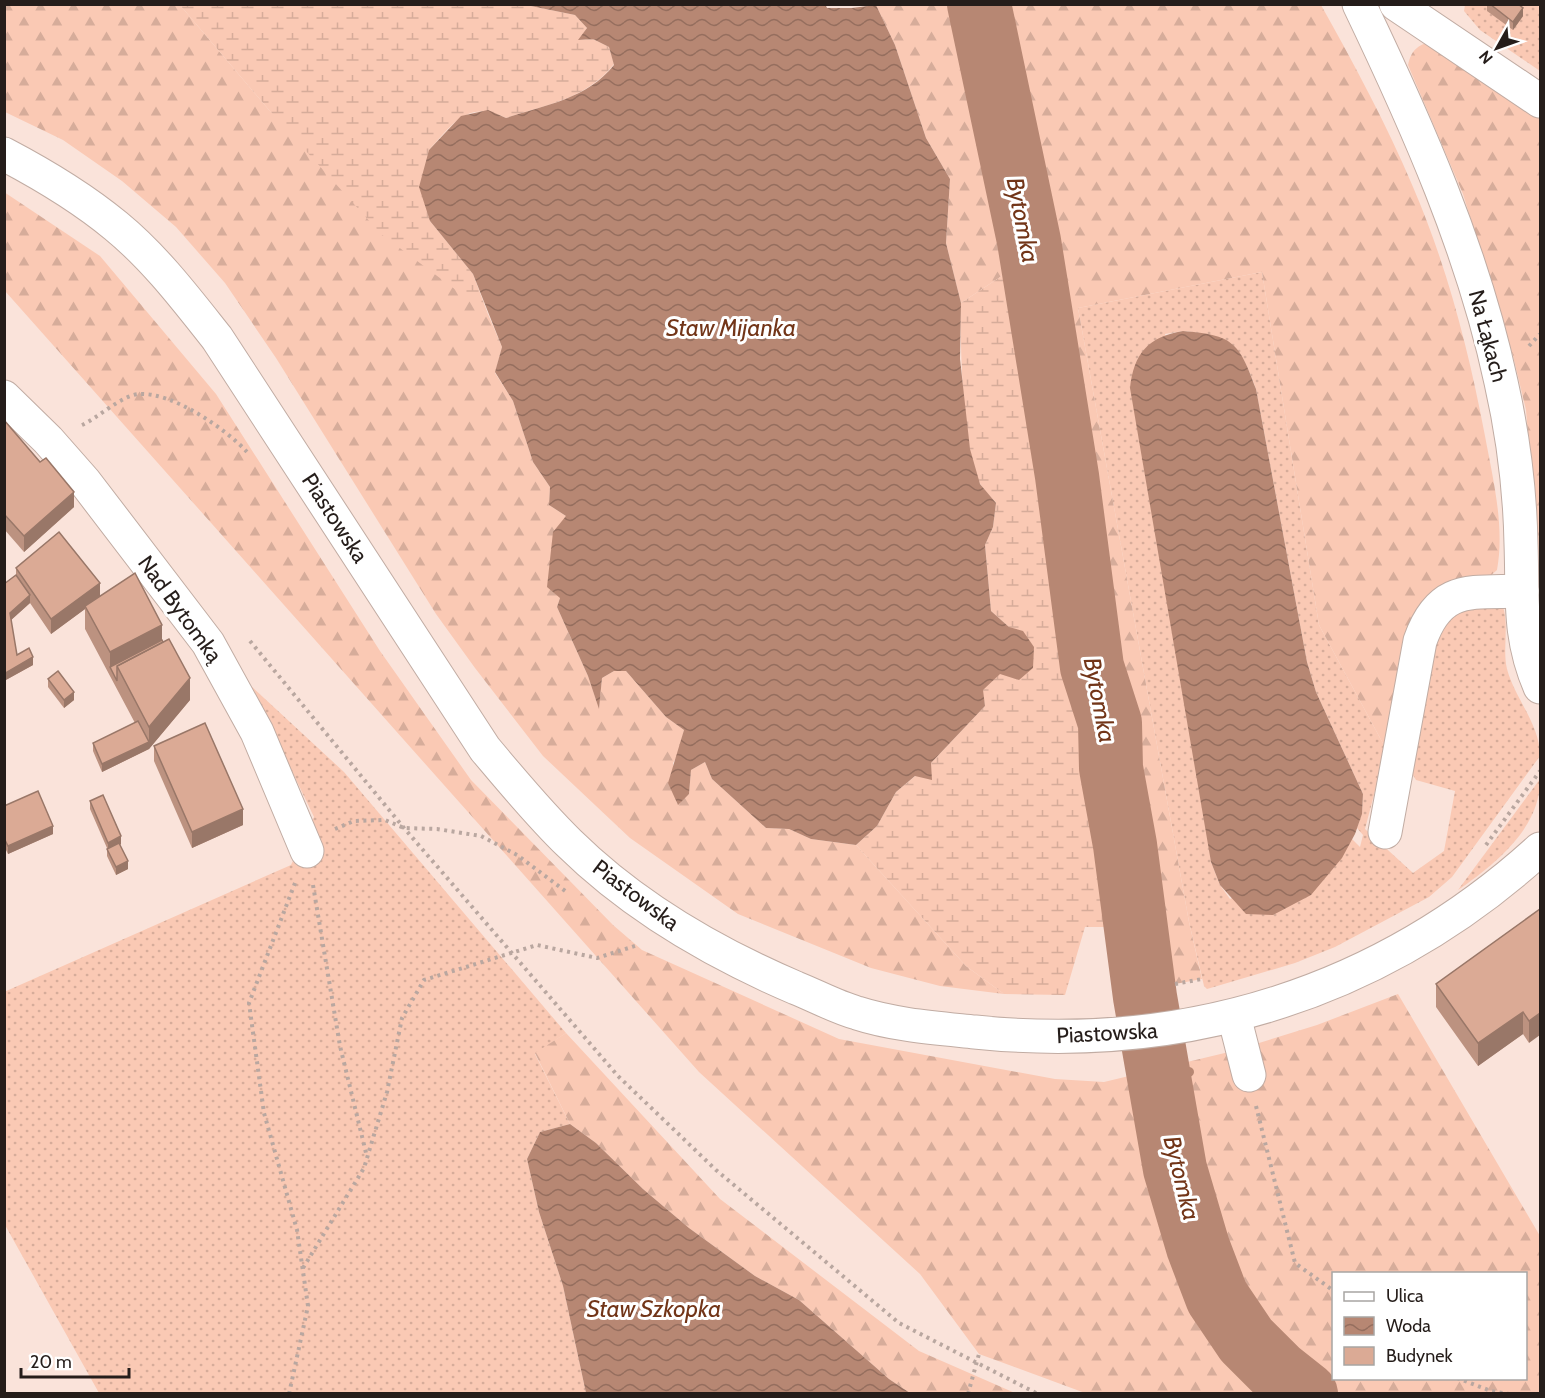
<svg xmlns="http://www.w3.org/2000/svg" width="1545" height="1398" font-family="Cabin,sans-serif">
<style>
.grass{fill:url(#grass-dots);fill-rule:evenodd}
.forest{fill:url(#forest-firs);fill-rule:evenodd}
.wetland{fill:url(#wetland-marsh)}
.water{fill:url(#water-waves)}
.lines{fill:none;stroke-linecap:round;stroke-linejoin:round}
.stream{stroke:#b78773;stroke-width:10}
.river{stroke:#b78773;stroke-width:64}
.minor-casing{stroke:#c1aca3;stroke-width:35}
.path{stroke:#b9a7a0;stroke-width:4;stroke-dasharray:3 4.5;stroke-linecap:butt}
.minor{stroke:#fff;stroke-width:33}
.wall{fill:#bc9280}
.shaded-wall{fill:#997768}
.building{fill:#dbaa95;stroke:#997768;stroke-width:1.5}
.labels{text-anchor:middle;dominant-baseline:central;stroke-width:6;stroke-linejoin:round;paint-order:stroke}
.street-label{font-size:22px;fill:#251d1a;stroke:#fff}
.water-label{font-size:24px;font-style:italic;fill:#723518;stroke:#fff}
</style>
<defs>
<pattern id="grass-dots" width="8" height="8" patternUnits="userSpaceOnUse" patternTransform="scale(1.5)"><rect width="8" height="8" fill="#fac9b4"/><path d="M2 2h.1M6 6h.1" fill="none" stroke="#d6ac9a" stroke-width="1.8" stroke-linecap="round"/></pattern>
<pattern id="forest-firs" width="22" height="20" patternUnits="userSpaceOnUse" patternTransform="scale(1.5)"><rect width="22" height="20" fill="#fac9b4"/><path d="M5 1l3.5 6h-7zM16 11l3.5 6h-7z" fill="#d6ac9a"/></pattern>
<pattern id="wetland-marsh" width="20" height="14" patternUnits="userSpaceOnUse" patternTransform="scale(1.5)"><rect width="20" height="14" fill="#fac9b4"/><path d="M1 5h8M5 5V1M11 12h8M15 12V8" fill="none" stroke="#d6ac9a"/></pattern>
<pattern id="water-waves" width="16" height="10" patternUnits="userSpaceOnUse" patternTransform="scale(1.5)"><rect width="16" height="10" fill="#b78773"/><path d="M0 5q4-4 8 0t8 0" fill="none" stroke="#956e5e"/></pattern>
</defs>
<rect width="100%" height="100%" fill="#fae3da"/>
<!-- grass -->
<g class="grass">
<path d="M1465,5H1540V71L1480,30L1464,11Z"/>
<path d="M1262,272L1319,625L1386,749L1365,829L1413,873L1444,851L1455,791L1416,780L1411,772L1436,634L1460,610L1502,604C1510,624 1502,648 1507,669C1515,699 1540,724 1540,756L1452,877L1429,897L1335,947L1295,963L1207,989L1204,986L1189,922L1078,308ZM1183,331C1230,335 1241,346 1256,389L1307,662L1316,692L1363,794L1362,813L1357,828L1363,835L1360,847L1352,839L1230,899L1220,885L1211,862L1165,334Z"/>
<path d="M251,686L344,772L566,1033L535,1054L570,1124L540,1132L527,1159L539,1212L563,1286L586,1393H99L5,1225L4,992L291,865L314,817Z"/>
<path d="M1540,779C1541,828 1494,865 1458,890Z"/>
</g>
<!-- forest -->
<g class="forest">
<path d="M4,5H180L269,110L462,292L488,314L502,347L495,373L513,401L533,462L550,487L549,505L566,516L560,598L557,607L588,676L599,708L602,678L614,671H626L666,717L684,730L678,755L673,763L677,804L689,794L691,770L705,762L712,779L766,828L789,829L811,839L856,845L966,966L1004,994L940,986L871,968L738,914L630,838L543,756L475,668L436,614L276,358L225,283L176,227L122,181L63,140L5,112Z"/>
<path d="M876,5H973L978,57L1029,258L961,303L946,243L950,179L926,138L895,45Z"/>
<path d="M987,5H1321C1354,64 1387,125 1413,187C1447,266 1469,351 1485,436C1493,479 1505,527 1497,570L1488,578L1453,587L1386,749L1319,625L1262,272L1078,308L1189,922L1202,979L1175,984L1166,982L1156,966L1120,767L1119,721L1100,662L1040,251Z"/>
<path d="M1432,41L1540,113V576L1526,410L1513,356L1463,194L1408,65C1412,49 1417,46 1432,41Z"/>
<path d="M4,192L100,256L216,394L380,651L471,780L613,925L642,950L839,1039L1055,1079L1104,1082L1233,1051L1317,1025L1398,994L1540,1236V1393H1085L979,1354L920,1274L699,1072L5,291ZM1334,1274H1526V1378H1334Z"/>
<path d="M566,1033L720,1199L919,1351L1015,1393H910L889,1379L799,1300L755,1276L689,1228L643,1189L596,1143L570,1124L535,1053Z"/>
</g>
<!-- wetland -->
<g class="wetland">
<path d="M180,5H526L575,15L587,28L579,40L593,39L609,47L614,64C587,99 545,105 506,118C467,100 454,123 429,150L430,221L473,274L488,314L381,234L269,110Z"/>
<path d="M1029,258L1083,669L1124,927H1085L1065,995L1004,994L966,966L856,845L877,826L896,792L931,763L985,706L982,690L1000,673L1009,627L991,611L985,545L993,527L996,503C991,497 985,491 981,485C962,454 960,342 961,303Z"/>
</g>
<!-- water -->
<g class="water">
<path d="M825,4L827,8H852L876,5L895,45L926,138L950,179L946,243L961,303L960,359L970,449L980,484L996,503L993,527L985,545L991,611L1009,627L1023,631L1034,647L1033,668L1019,680L1000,674L983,690L985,706L931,763L932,780L915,776L896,792L877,826L856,845L811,839L789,829L766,828L712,779L705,762L691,770L689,794L678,805L668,783L684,730L666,717L626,671H614L602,678L599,709L588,676L557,607L560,598L547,587L553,532L566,516L549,505L550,487L533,462L513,401L495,372L502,347L473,274L430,221L419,187L429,150L461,116L488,110L506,118C545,105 587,99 614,65L609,47L593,39L578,40L587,28L575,15L526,5Z"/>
<path d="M1183,331C1233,335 1239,342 1256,389L1307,662L1316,692L1363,794L1362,814L1355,834L1342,858L1311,895L1273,915L1246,914L1220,885L1211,862L1130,388C1134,353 1148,337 1183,331Z"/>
<path d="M570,1124L596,1143L643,1189L689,1228L755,1276L799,1300L889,1379L910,1393H586L563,1286L539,1212L527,1159L540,1132Z"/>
</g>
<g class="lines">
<!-- stream -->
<path class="stream" d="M1160,1079L1189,1072"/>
<!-- river -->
<path class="river" d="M979,4L1029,241L1067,476L1092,667L1110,723L1111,768L1125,845L1145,997L1175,1169L1198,1247L1217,1297L1246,1340L1277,1371L1306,1394"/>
<defs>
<g id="minor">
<path d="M1359,4C1417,125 1473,251 1501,382C1513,435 1520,491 1521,544C1523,598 1518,636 1540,687"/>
<path d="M1396,4L1540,101"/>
<path d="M4,154C44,175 81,197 116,226C155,258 186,299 217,338L485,749C512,781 539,814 569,843C633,906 714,953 796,988C816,996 836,1007 857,1013C894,1025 936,1028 975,1032C1187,1054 1383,992 1540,849"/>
<path d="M4,397L48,440L85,482L208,643L257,732L307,851"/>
<path d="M1385,832L1420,641C1440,584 1471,593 1522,591"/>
<path d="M1234,1016L1249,1075"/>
</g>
</defs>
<!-- minor casing -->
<use href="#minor" class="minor-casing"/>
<!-- path -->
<g class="path">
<path d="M1529,346L1540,334"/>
<path d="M82,425C98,418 122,395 139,394C172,392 225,428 247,452"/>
<path d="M250,641L404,828L618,1076L716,1170L899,1323L1038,1394"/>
<path d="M335,829L354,821L385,820L404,828L437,829L481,836L517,855L568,893"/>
<path d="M1486,845L1540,771"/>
<path d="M313,885L340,1046L367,1157"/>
<path d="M1175,984L1202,979"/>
<path d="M1256,1106L1295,1263L1334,1291"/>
<path d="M303,1268L364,1168L387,1092L402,1018L424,980L537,945L597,958L638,945"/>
<path d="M1457,1378L1491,1391L1509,1394"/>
<path d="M289,1394L308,1306L297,1230L264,1113L249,1003L295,883"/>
<path d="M968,1394L979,1354"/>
</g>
<!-- minor -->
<use href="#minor" class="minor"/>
</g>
<!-- wall -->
<g class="wall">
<path d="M1487,4H1518L1523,16L1513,30L1487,11Z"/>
<path d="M4,420L74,507L24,552L4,529Z"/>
<path d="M16,568L100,596L162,640L190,700L149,749L102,772L93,751V743L135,723L85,629V609L51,634L30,603L11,620L17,655L33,665L4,681V584L16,575Z"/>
<path d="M48,679L74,700L64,708L48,687Z"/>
<path d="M154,746L243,825L192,848L154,761Z"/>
<path d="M90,801L121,844L120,845L128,869L116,875L107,856V848L90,809Z"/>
<path d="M4,806L53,834L8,854L4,846Z"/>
<path d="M1540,909L1529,1043L1523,1034L1478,1066L1436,1007V984Z"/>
</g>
<!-- shaded-wall -->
<g class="shaded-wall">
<path d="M1523,8V16L1513,30V22Z"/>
<path d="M74,492V507L24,552V536Z"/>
<path d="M100,583V598L85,606V609L51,634V619Z"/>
<path d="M30,595V603L10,621V613Z"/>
<path d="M162,625V648L110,667V652Z"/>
<path d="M33,657V665L4,681V674Z"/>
<path d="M190,678V700L149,749L102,772V764L149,742V727Z"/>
<path d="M74,692V700L64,708V700Z"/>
<path d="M243,809V825L192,848V832Z"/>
<path d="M53,826V834L8,854V846Z"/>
<path d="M121,836V844L108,851V843Z"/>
<path d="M128,861V869L116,875V867Z"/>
<path d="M1523,1012V1034L1478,1066V1043Z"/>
<path d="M1540,1013V1035L1529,1043V1021Z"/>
</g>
<!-- building -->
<g class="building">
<path d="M1490,4H1518L1523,8L1513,22Z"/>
<path d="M4,420L40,462L46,458L74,492L24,536L4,514Z"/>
<path d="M59,532L100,583L51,619L16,568Z"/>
<path d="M135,573L162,625L110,652L85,606Z"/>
<path d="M16,575L30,595L10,613L17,655L29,648L33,657L4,674V584Z"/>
<path d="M169,639L190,678L149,727L117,666Z"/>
<path d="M162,640L163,642L117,666V681L110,667Z"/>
<path d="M58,671L74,692L64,700L48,679Z"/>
<path d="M138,721L149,742L102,764L93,743Z"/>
<path d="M205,723L243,809L192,832L154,746Z"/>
<path d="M38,791L53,826L8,846L4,838V806Z"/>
<path d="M103,795L121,836L108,843L90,801Z"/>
<path d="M119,843L128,861L116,867L107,849Z"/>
<path d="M1540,909V1013L1529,1021L1523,1012L1478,1043L1436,984Z"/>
</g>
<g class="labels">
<!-- street labels -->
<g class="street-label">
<text transform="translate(1488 336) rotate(75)">Na Łąkach</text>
<text transform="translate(335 518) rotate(57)">Piastowska</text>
<text transform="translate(180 609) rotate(54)">Nad Bytomką</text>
<text transform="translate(636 895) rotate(37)">Piastowska</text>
<text transform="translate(1107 1033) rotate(-3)">Piastowska</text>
</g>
<!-- water labels -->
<g class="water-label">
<text transform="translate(1023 220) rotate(79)">Bytomka</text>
<text x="731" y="327">Staw Mijanka</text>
<text transform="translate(1100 700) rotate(79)">Bytomka</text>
<text transform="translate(1182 1178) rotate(76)">Bytomka</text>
<text x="654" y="1308">Staw Szkopka</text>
</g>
</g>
<!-- border -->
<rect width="1545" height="1398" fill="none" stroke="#251d1a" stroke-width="12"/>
<!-- legend -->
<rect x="1332" y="1272" width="195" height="108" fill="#ffffff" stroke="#a8a5a3" stroke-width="1.5"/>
<rect x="1344" y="1292" width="30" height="9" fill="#ffffff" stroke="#a8a5a3" stroke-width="1.5"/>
<text x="1386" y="1302" font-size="18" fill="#251d1a">Ulica</text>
<rect x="1344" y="1317" width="30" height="18" fill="url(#water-waves)" stroke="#a8a5a3" stroke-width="1.5"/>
<text x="1386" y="1332" font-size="18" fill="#251d1a">Woda</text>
<rect x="1344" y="1347" width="30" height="18" fill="#dbaa95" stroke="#a8a5a3" stroke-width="1.5"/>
<text x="1386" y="1362" font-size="18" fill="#251d1a">Budynek</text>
<!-- north arrow -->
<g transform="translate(1497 48) rotate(230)" stroke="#ffffff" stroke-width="4.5" paint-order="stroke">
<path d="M0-4.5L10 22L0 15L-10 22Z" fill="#251d1a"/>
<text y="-9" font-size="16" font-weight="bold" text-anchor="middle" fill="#251d1a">N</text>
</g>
<!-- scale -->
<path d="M21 1368v9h108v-9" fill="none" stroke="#251d1a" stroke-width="3"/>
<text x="30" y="1368" font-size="18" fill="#251d1a" stroke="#ffffff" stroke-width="4.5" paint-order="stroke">20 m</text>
</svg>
